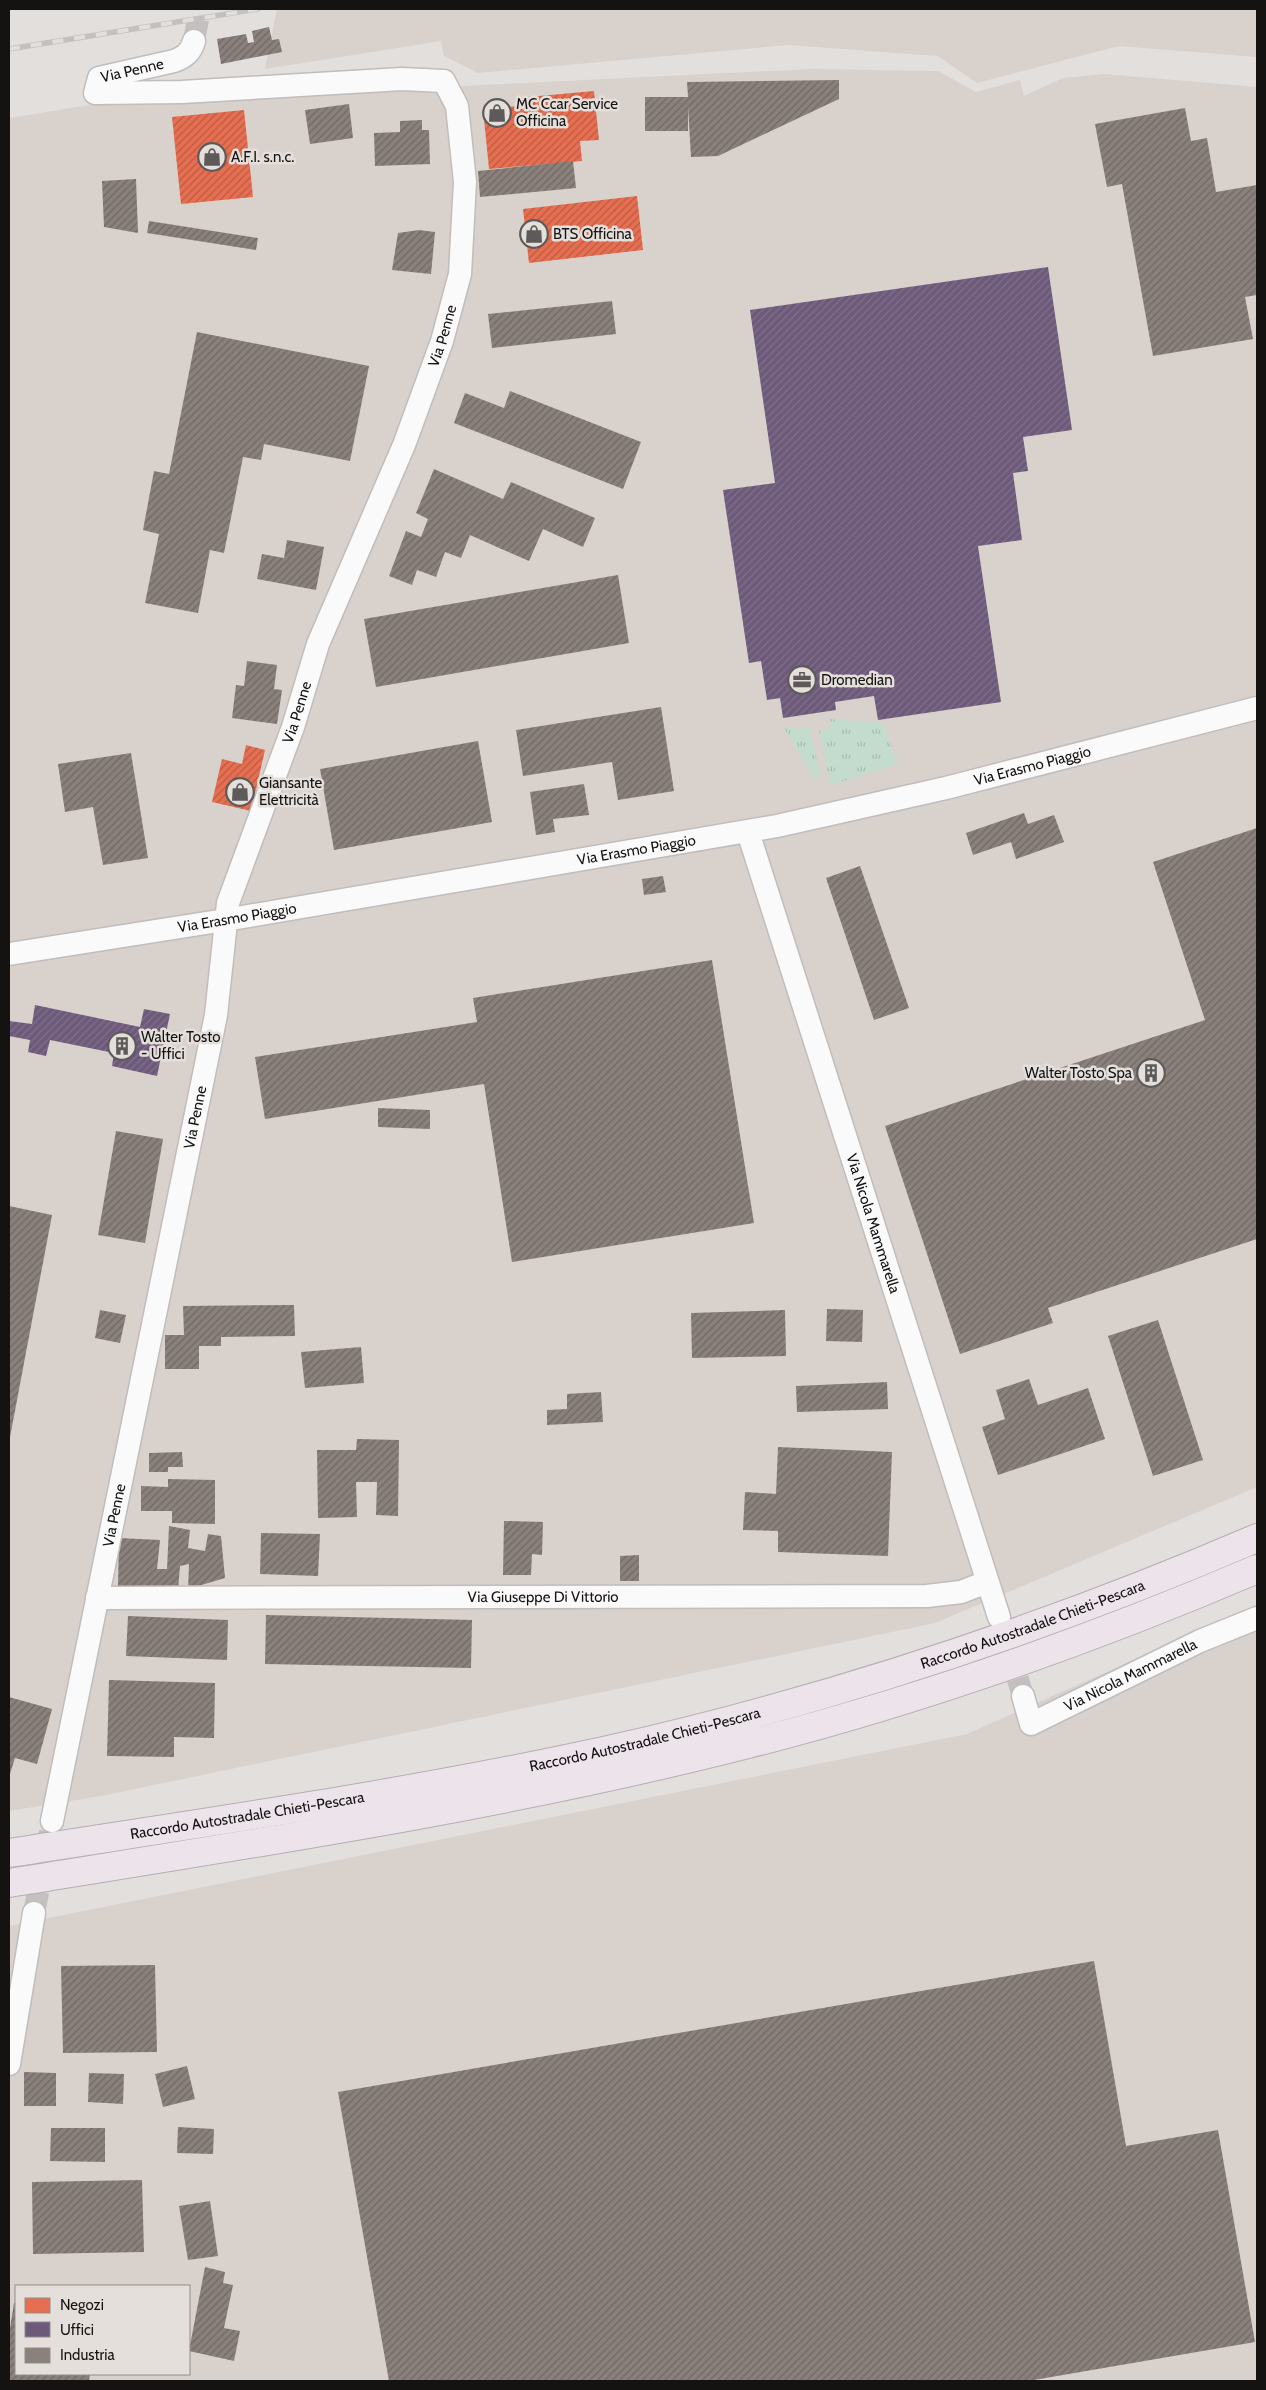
<svg xmlns="http://www.w3.org/2000/svg" width="1266" height="2390" font-family="Cabin,sans-serif">
<style>
.built{fill:#d9d1cb;fill-rule:evenodd}
.grass{fill:url(#grass-tufts)}
.shops{fill:url(#shops-hatch)}
.offices{fill:url(#offices-hatch)}
.industry{fill:url(#industry-hatch)}
.lines{fill:none;stroke-linecap:round;stroke-linejoin:round}
.minor-tunnel{stroke:#c3c0bf;stroke-width:22;stroke-dasharray:22 11;stroke-linecap:butt}
.minor-casing{stroke:#c0bdbc;stroke-width:25}
.highway-casing{stroke:#b6adb2;stroke-width:30}
.minor{stroke:#fbfafa;stroke-width:22}
.highway{stroke:#ede4eb;stroke-width:28}
.rail-casing{stroke:#c2c1c1;stroke-width:5.5}
.rail{stroke:#e4dfdb;stroke-width:4;stroke-dasharray:11;stroke-linecap:butt}
.labels{text-anchor:middle;dominant-baseline:central;stroke-width:5;stroke-linejoin:round;paint-order:stroke}
.street-label{font-size:15px;fill:#151312;stroke:#e4dfdb}
.poi-label{font-size:15px;fill:#151312;stroke:#e4dfdb;text-anchor:start}
</style>
<defs>
<pattern id="grass-tufts" width="24" height="20" patternUnits="userSpaceOnUse" patternTransform="scale(1.25)"><rect width="24" height="20" fill="#c3dccd"/><path d="M3 7l-1-3M5 7V3M7 7l1-3M15 17l-1-3M17 17v-4M19 17l1-3" fill="none" stroke="#a7bcaf"/></pattern>
<pattern id="shops-hatch" width="6" height="6" patternUnits="userSpaceOnUse" patternTransform="scale(1.25)"><rect width="6" height="6" fill="#e76f51"/><path d="M-1 1l2-2M0 6l6-6M5 7l2-2" fill="none" stroke="#ba5a42"/></pattern>
<pattern id="offices-hatch" width="6" height="6" patternUnits="userSpaceOnUse" patternTransform="scale(1.25)"><rect width="6" height="6" fill="#6d597a"/><path d="M-1 1l2-2M0 6l6-6M5 7l2-2" fill="none" stroke="#80718a"/></pattern>
<pattern id="industry-hatch" width="6" height="6" patternUnits="userSpaceOnUse" patternTransform="scale(1.25)"><rect width="6" height="6" fill="#8a817c"/><path d="M-1 1l2-2M0 6l6-6M5 7l2-2" fill="none" stroke="#706864"/></pattern>
</defs>
<rect width="100%" height="100%" fill="#e2dfdd"/>
<!-- built -->
<g class="built">
<path d="M277,9H1257V57L1119,46L977,83L938,56L788,45L478,73L444,56L441,41L265,69Z"/>
<path d="M811,69L938,71L976,92L1020,80L1024,96L1063,78L1104,74L1257,87V1487L935,1623L101,1796L9,1811V118L97,104Z"/>
<path d="M1257,1605V2381H9V1926L967,1734ZM16,2286H189V2374H16Z"/>
</g>
<!-- grass -->
<g class="grass">
<path d="M830,719L883,723L898,764L831,785L819,731L831,727Z"/>
<path d="M810,727L820,776L814,779L784,728Z"/>
</g>
<!-- shops -->
<g class="shops">
<path d="M594,91L599,140L580,141L582,161L489,169L483,109L518,106L517,98Z"/>
<path d="M244,110L253,197L181,204L172,117Z"/>
<path d="M637,196L643,250L529,263L523,209Z"/>
<path d="M246,745L265,750L251,811L212,802L222,759L242,764Z"/>
</g>
<!-- offices -->
<g class="offices">
<path d="M1048,267L1072,430L1023,437L1028,471L1013,473L1022,540L978,546L1001,702L878,720L874,696L835,702L836,710L783,718L780,698L767,700L761,661L749,663L723,490L775,483L750,310Z"/>
<path d="M35,1005L140,1027L144,1009L170,1014L157,1076L112,1066L114,1053L50,1040L46,1056L28,1052L30,1040L9,1036V1021L32,1024Z"/>
</g>
<!-- industry -->
<g class="industry">
<path d="M269,27L272,40L279,39L282,52L221,64L217,39L246,34L248,43L254,42L252,31Z"/>
<path d="M839,80V99L718,156L691,157L688,106V131H645V97H688L687,82Z"/>
<path d="M349,104L353,138L310,144L305,110Z"/>
<path d="M1185,108L1191,141L1207,138L1216,192L1257,185V295L1245,297L1253,339L1153,356L1122,184L1107,187L1095,124Z"/>
<path d="M422,120V130H429L430,164L375,166L374,133L400,132V121Z"/>
<path d="M573,161L576,188L480,197L478,171Z"/>
<path d="M136,179L138,233L104,227L102,181Z"/>
<path d="M149,221L258,238L256,250L147,233Z"/>
<path d="M419,230L435,232L431,274L392,270L398,233Z"/>
<path d="M612,301L616,334L492,348L488,314Z"/>
<path d="M197,332L369,366L350,461L264,444L261,460L243,457L224,553L210,550L198,613L145,603L159,534L143,530L154,471L169,474Z"/>
<path d="M510,391L641,442L623,489L454,423L465,393L504,408Z"/>
<path d="M434,469L503,499L511,482L595,518L583,547L543,529L529,561L470,535L461,558L445,552L436,577L417,570L412,585L389,576L406,531L421,537L428,519L416,513Z"/>
<path d="M287,540L324,547L316,590L257,579L262,554L284,558Z"/>
<path d="M618,575L629,643L376,687L364,619Z"/>
<path d="M247,661L277,665L274,689L282,690L277,724L232,718L236,685L244,686Z"/>
<path d="M661,707L674,791L618,800L612,762L523,776L516,730Z"/>
<path d="M478,741L492,822L334,850L320,769Z"/>
<path d="M131,753L148,858L103,865L93,807L65,812L58,764Z"/>
<path d="M584,784L589,815L553,819L555,832L536,835L530,792Z"/>
<path d="M1024,813L1028,824L1054,815L1064,842L1016,859L1011,842L973,855L966,833Z"/>
<path d="M1257,828V1239L1048,1308L1053,1323L960,1354L885,1126L1205,1020L1153,862Z"/>
<path d="M860,866L909,1008L874,1020L826,878Z"/>
<path d="M663,876L666,892L644,895L642,879Z"/>
<path d="M712,960L754,1223L512,1262L484,1084L265,1119L255,1057L477,1022L473,998Z"/>
<path d="M378,1108L430,1110V1129L378,1127Z"/>
<path d="M116,1131L163,1139L145,1243L98,1235Z"/>
<path d="M9,1206L52,1215L10,1437H9Z"/>
<path d="M294,1305L295,1336L221,1337V1346H199V1369H165V1335H184L183,1306Z"/>
<path d="M827,1309L863,1310L862,1342L826,1341Z"/>
<path d="M100,1310L126,1315L120,1343L95,1338Z"/>
<path d="M785,1310L786,1356L692,1358L691,1313Z"/>
<path d="M1158,1320L1203,1460L1153,1476L1108,1336Z"/>
<path d="M361,1347L364,1383L305,1388L301,1352Z"/>
<path d="M1029,1379L1038,1405L1088,1388L1105,1439L998,1475L982,1427L1005,1419L996,1390Z"/>
<path d="M887,1382L888,1409L797,1412L796,1386Z"/>
<path d="M601,1392L603,1422L547,1425V1410L567,1409V1394Z"/>
<path d="M357,1439L399,1440L398,1516L376,1515L377,1482H356L357,1517L318,1518L317,1450H356Z"/>
<path d="M778,1447L892,1452L888,1556L778,1552V1531L743,1530L745,1492L776,1494Z"/>
<path d="M182,1452L183,1467H168V1472H149V1453Z"/>
<path d="M168,1479L215,1480V1524L172,1523V1511H141V1486L168,1487Z"/>
<path d="M504,1521L543,1522L542,1555L532,1554L531,1575H503Z"/>
<path d="M169,1526L190,1530L188,1548L205,1551L208,1534L221,1536L225,1578L188,1589L189,1564L180,1566L178,1590L118,1586L119,1538L160,1540L157,1569H167Z"/>
<path d="M261,1533L320,1534L318,1576L260,1574Z"/>
<path d="M639,1555V1581H620V1556Z"/>
<path d="M266,1615L472,1620L471,1668L265,1664Z"/>
<path d="M128,1616L228,1620L227,1660L126,1656Z"/>
<path d="M109,1680L215,1683L214,1738L174,1737V1757L107,1756Z"/>
<path d="M9,1697L52,1709L37,1764L15,1758L9,1777Z"/>
<path d="M1094,1961L1126,2146L1218,2130L1255,2342L1028,2381H389L338,2092Z"/>
<path d="M155,1965L157,2052L63,2053L61,1966Z"/>
<path d="M187,2066L195,2099L163,2107L155,2074Z"/>
<path d="M24,2072L56,2073V2106H24Z"/>
<path d="M89,2073L124,2074L123,2104L88,2102Z"/>
<path d="M178,2127L214,2129L213,2154L177,2153Z"/>
<path d="M51,2128H105V2162L50,2161Z"/>
<path d="M142,2180L144,2252L33,2254L32,2182Z"/>
<path d="M210,2201L218,2256L188,2260L179,2206Z"/>
<path d="M205,2267L225,2272L223,2283L233,2285L224,2328L240,2331L234,2361L189,2351Z"/>
<path d="M14,2303H16V2374H90L89,2381H9V2334Z"/>
</g>
<g class="lines">
<!-- minor-tunnel -->
<g class="minor-tunnel">
<path d="M194,41L200,9"/>
<path d="M1008,1647L1023,1696"/>
<path d="M34,1913L50,1832"/>
</g>
<defs>
<g id="minor">
<path id="s1" d="M748,832L999,1617"/>
<path id="s2" d="M9,954L225,920L777,826L946,788L1257,708"/>
<path id="s3" d="M97,1598L927,1596L961,1592L987,1582"/>
<path id="s4" d="M1023,1696L1031,1724L1200,1641L1257,1618"/>
<path id="s5" d="M52,1821L216,1015L228,903L293,727L318,644L404,445L442,341L460,274L465,182L457,106L444,81L402,79L182,92L95,93L99,78L174,61C185,57 191,52 194,41"/>
<path d="M9,2064L34,1913"/>
</g>
<g id="highway">
<path id="s6" d="M9,1853C207,1822 407,1794 604,1751C828,1701 1047,1628 1257,1538"/>
<path d="M9,1883C256,1843 505,1806 748,1744C922,1700 1093,1639 1257,1569"/>
</g>
</defs>
<!-- minor casing -->
<use href="#minor" class="minor-casing"/>
<!-- highway casing -->
<use href="#highway" class="highway-casing"/>
<!-- minor -->
<use href="#minor" class="minor"/>
<!-- highway -->
<use href="#highway" class="highway"/>
<defs>
<path id="rail" d="M9,49L258,9"/>
</defs>
<!-- rail casing -->
<use href="#rail" class="rail-casing"/>
<!-- rail -->
<use href="#rail" class="rail"/>
</g>
<!-- icons -->
<defs>
<symbol id="shop-ring" viewBox="-11 -11 22 22"><circle r="9.5" fill="#e4dfdb" stroke="#5d5a59" stroke-width="1.5"/><path d="M-5-2.5h2.3a2.7 3.5 0 0 1 5.4 0H5L5.5 6h-11ZM-1.5-2.5h3a1.5 2.3 0 0 0-3 0Z" fill="#5d5a59"/></symbol>
<symbol id="office-ring" viewBox="-11 -11 22 22"><circle r="9.5" fill="#e4dfdb" stroke="#5d5a59" stroke-width="1.5"/><path d="M-6-3h4V-5.5h4V-3h4V5H-6ZM-1-4.5V-3h2v-1.5ZM-6 0V1H6V0Z" fill="#5d5a59"/></symbol>
<symbol id="building-ring" viewBox="-11 -11 22 22"><circle r="9.5" fill="#e4dfdb" stroke="#5d5a59" stroke-width="1.5"/><path d="M-4-6H4V6H1V3H-1V6H-4ZM-2.5-4.3h1.7v1.8h-1.7ZM.8-4.3h1.7v1.8H.8ZM-2.5-1h1.7V.8h-1.7ZM.8-1h1.7V.8H.8Z" fill="#5d5a59"/></symbol>
</defs>
<g fill-rule="evenodd">
<use href="#shop-ring" x="481" y="97" width="32" height="32"/>
<use href="#shop-ring" x="196" y="141" width="32" height="32"/>
<use href="#shop-ring" x="518" y="218" width="32" height="32"/>
<use href="#office-ring" x="786" y="664" width="32" height="32"/>
<use href="#shop-ring" x="224" y="776" width="32" height="32"/>
<use href="#building-ring" x="106" y="1030" width="32" height="32"/>
<use href="#building-ring" x="1135" y="1057" width="32" height="32"/>
</g>
<g class="labels">
<!-- street labels -->
<g class="street-label">
<text stroke="none"><textPath href="#s5" startOffset="2202">Via Penne</textPath></text>
<text stroke="none"><textPath href="#s5" startOffset="1542">Via Penne</textPath></text>
<text stroke="none"><textPath href="#s5" startOffset="1138">Via Penne</textPath></text>
<text stroke="none"><textPath href="#s2" startOffset="1041">Via Erasmo Piaggio</textPath></text>
<text stroke="none"><textPath href="#s2" startOffset="636">Via Erasmo Piaggio</textPath></text>
<text stroke="none"><textPath href="#s2" startOffset="231">Via Erasmo Piaggio</textPath></text>
<text stroke="none"><textPath href="#s5" startOffset="718">Via Penne</textPath></text>
<text stroke="none"><textPath href="#s1" startOffset="411">Via Nicola Mammarella</textPath></text>
<text stroke="none"><textPath href="#s5" startOffset="312">Via Penne</textPath></text>
<text stroke="none"><textPath href="#s3" startOffset="446">Via Giuseppe Di Vittorio</textPath></text>
<text stroke="none"><textPath href="#s6" startOffset="1051">Raccordo Autostradale Chieti-Pescara</textPath></text>
<text stroke="none"><textPath href="#s4" startOffset="140">Via Nicola Mammarella</textPath></text>
<text stroke="none"><textPath href="#s6" startOffset="646">Raccordo Autostradale Chieti-Pescara</textPath></text>
<text stroke="none"><textPath href="#s6" startOffset="241">Raccordo Autostradale Chieti-Pescara</textPath></text>
</g>
<!-- poi labels -->
<g class="poi-label">
<text x="516" y="104">MC Ccar Service<tspan x="516" dy="17">Officina</tspan></text>
<text x="231" y="157">A.F.I. s.n.c.</text>
<text x="553" y="234">BTS Officina</text>
<text x="821" y="680">Dromedian</text>
<text x="259" y="783">Giansante<tspan x="259" dy="17">Elettricità</tspan></text>
<text x="141" y="1037">Walter Tosto<tspan x="141" dy="17">- Uffici</tspan></text>
<text x="1132" y="1073" text-anchor="end">Walter Tosto Spa</text>
</g>
</g>
<!-- border -->
<rect width="1266" height="2390" fill="none" stroke="#151312" stroke-width="20"/>
<!-- legend -->
<rect x="15" y="2285" width="175" height="90" fill="#e4dfdb" stroke="#918d8b"/>
<rect x="25" y="2298" width="25" height="15" fill="#e76f51" stroke="#918d8b"/>
<text x="60" y="2310" font-size="15" fill="#151312">Negozi</text>
<rect x="25" y="2322" width="25" height="15" fill="#6d597a" stroke="#918d8b"/>
<text x="60" y="2335" font-size="15" fill="#151312">Uffici</text>
<rect x="25" y="2348" width="25" height="15" fill="#8a817c" stroke="#918d8b"/>
<text x="60" y="2360" font-size="15" fill="#151312">Industria</text>
</svg>
